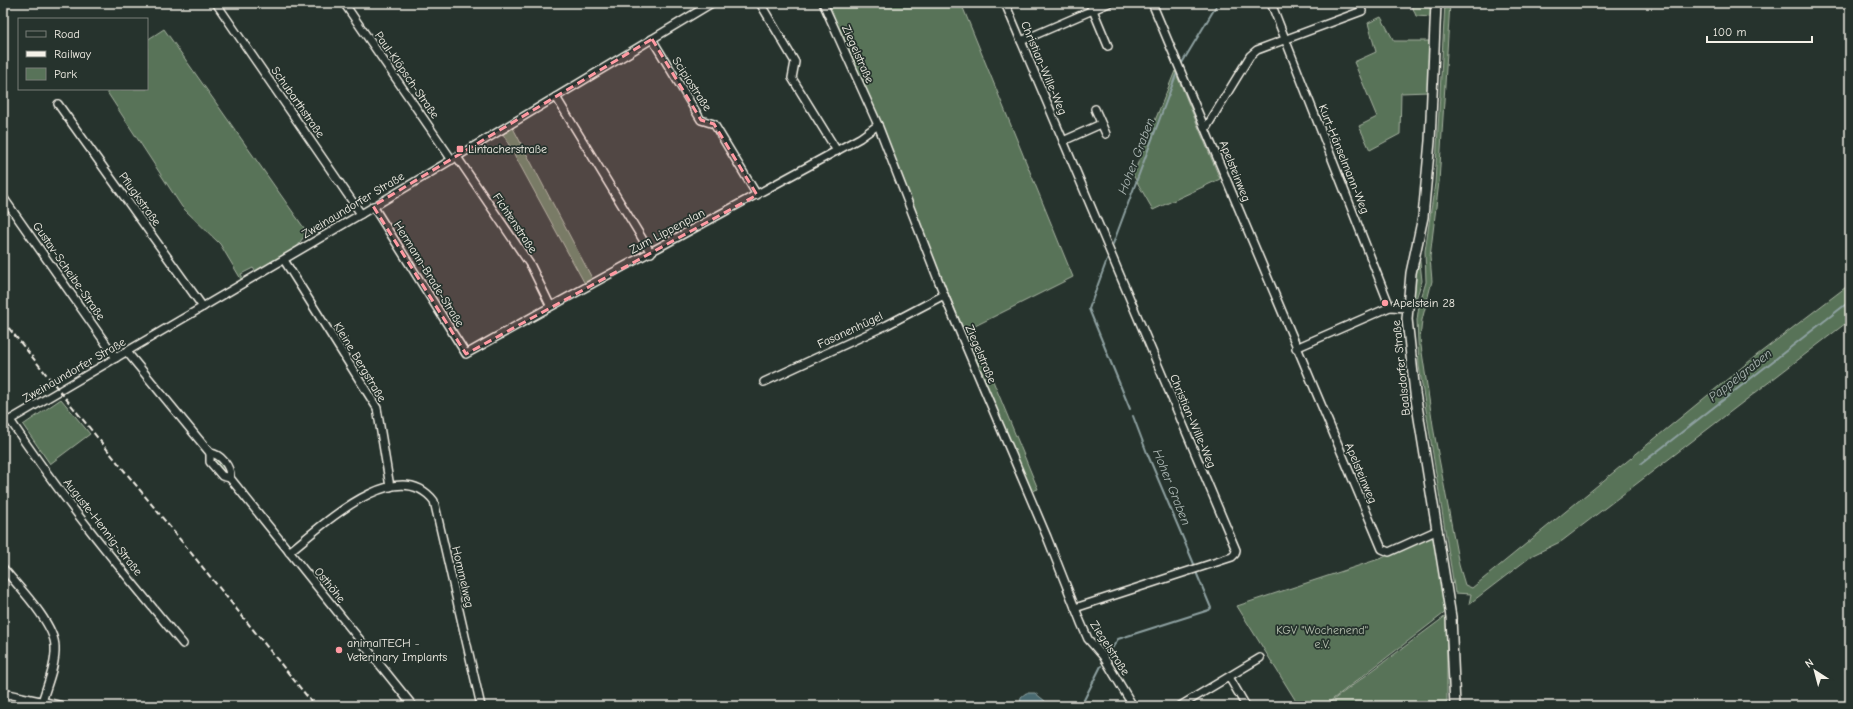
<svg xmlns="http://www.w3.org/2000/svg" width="1853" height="709" font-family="'Comic Neue',sans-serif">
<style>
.green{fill:#587359;stroke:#a6b2a0}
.water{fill:#4a6b71;stroke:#8ea1a1}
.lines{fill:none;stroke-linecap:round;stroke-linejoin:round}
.stream{stroke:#8ea1a1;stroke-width:2}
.minor-casing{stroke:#f4f1e8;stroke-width:10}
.major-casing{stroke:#f4f1e8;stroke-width:12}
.minor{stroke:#26332d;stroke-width:7}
.major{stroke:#26332d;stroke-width:9}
.rail{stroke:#f4f1e8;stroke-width:2;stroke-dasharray:6 3;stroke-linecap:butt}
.marked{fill:#ff9aa2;fill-opacity:0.2;stroke:#ff9aa2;stroke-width:3;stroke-dasharray:8 5;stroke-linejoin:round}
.poi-dot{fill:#ff9aa2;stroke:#26332d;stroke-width:1.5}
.labels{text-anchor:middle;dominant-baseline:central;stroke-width:3.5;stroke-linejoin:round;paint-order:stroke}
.street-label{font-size:12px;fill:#f4f1e8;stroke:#26332d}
.poi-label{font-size:12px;fill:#f4f1e8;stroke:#26332d;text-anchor:start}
.park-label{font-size:12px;fill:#b6bfaf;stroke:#26332d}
.water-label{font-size:13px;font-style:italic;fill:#b0bbb8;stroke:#26332d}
</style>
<rect width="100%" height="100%" fill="#26332d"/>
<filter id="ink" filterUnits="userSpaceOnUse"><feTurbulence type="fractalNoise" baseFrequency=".025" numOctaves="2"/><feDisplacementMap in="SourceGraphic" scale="8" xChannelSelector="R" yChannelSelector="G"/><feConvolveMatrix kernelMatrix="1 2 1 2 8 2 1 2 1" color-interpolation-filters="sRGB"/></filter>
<g filter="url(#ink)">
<!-- green -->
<g class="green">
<path d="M833,3H961L1073,277L971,328L1038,489L1030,492L846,44L828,6Z"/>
<path d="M1411,3H1432L1431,17L1416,16Z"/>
<path d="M1445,3H1450L1439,182L1430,257L1432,281L1422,320L1420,339L1434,432L1459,565L1465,585L1472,588L1757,355L1850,284V320L1562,541L1533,555L1469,604L1471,594L1455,593L1419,366L1417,320L1419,305L1426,282L1425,251L1435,183Z"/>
<path d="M1381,17L1394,41H1430L1428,92L1401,93L1400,134L1370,150L1359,126L1377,117L1354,62L1376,52L1368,23Z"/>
<path d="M164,29L309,235L302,239L298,246L256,272L253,268L241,274L243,278L241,279L220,244L182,207L105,89H147V40Z"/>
<path d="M1175,71L1220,179L1153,210L1133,175Z"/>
<path d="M513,128L593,280L585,284L503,134Z"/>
<path d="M1419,253L1422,281L1414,305L1415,279Z"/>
<path d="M61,399L90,434L50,464L23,425Z"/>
<path d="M213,457H216L228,471L226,475L213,461Z"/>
<path d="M1430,535L1435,537L1447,611L1324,706H1299L1237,606L1382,558Z"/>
<path d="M1447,615V706H1325Z"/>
</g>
<!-- water -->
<path class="water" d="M1026,693H1035L1045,701V706H1020L1021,697Z"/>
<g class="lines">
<!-- stream -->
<g class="stream">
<path d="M1182,63L1218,3"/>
<path d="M1113,244L1176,75"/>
<path d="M1108,257L1089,309L1130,409"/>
<path d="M1133,416L1147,453L1194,564"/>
<path d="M1641,464L1850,301"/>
<path d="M1109,653L1118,639L1209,610L1211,608L1196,572"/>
<path d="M1081,706L1101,666"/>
</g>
<defs>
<g id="minor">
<path d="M216,3L361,214"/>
<path d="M344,3L452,160"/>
<path d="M760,3L795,62L792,78L837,151"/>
<path d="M823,3L878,125L944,295L1047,537L1081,623L1088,639L1103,656L1133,706"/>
<path d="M1005,3L1236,550L1235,554L1232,557L1075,608"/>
<path d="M1090,3L1108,46"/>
<path d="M1152,3L1382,549L1389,552L1438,530"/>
<path d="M1271,3L1390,307L1407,308"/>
<path d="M652,39L701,120L714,124L757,195"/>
<path d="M1021,41L1109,3"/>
<path d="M556,97L651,253"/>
<path d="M58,104L203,307"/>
<path d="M1095,109L1106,134"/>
<path d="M1206,128L1250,56L1257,50L1362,11L1359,3"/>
<path d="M1063,141L1101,124"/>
<path d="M457,157L531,266L550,305"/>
<path d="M3,197L116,358"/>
<path d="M373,206L466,354C596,280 729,210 860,138L878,125"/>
<path d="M284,260L377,408L390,487"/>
<path d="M1296,348L1390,307"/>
<path d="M127,352L210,453C221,454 231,467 230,478L413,706"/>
<path d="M764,382L887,325L944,295"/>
<path d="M10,420C62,499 123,572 183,644"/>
<path d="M3,424L373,207L712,3"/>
<path d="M210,453V462L222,476L230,478"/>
<path d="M289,552C321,527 397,453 434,501L481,706"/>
<path d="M3,568C18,586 55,624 55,647C56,665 47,685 42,702"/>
<path d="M1229,677L1246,706"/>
<path d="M3,693L63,706"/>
<path d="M1180,706L1260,658"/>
</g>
<path id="major" d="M1436,3L1430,141L1423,217L1411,273L1407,319L1415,393L1451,617L1455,706"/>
</defs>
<!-- minor casing -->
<use href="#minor" class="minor-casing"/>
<!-- major casing -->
<use href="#major" class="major-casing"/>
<!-- minor -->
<use href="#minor" class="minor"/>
<!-- major -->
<use href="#major" class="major"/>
<!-- rail -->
<path class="rail" d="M3,321L315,706"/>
</g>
</g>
<!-- marked area -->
<path class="marked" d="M652,39L701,120L714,124L757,195L466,354L373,206Z"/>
<!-- markers -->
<g class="poi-dot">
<rect x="456" y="145" width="8" height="8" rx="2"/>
<circle cx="1385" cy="303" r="4"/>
<circle cx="339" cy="650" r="4"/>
</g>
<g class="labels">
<!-- street labels -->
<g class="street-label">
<text transform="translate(858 54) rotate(66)">Ziegelstraße</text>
<text transform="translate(1044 68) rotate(67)">Christian-Wille-Weg</text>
<text transform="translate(407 75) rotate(55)">Paul-Klöpsch-Straße</text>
<text transform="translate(692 84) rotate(57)">Scipiostraße</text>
<text transform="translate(298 102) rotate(55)">Schubarthstraße</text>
<text transform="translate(1344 159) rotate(68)">Kurt-Hänselmann-Weg</text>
<text transform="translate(1235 171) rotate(68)">Apelsteinweg</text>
<text transform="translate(140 199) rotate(54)">Pflugkstraße</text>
<text transform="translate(353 205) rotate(-31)">Zweinaundorfer Straße</text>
<text transform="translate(515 223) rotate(56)">Fichtenstraße</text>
<text transform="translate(667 231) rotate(-28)">Zum Lippenplan</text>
<text transform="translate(69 271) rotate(55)">Gustav-Scheibe-Straße</text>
<text transform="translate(429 274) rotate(58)">Hermann-Brade-Straße</text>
<text transform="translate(850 330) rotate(-25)">Fasanenhügel</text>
<text transform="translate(981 354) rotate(67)">Ziegelstraße</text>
<text transform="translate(360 362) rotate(59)">Kleine Bergstraße</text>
<text transform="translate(1401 368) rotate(-96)">Baalsdorfer Straße</text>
<text transform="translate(74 370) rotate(-30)">Zweinaundorfer Straße</text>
<text transform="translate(1193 421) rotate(67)">Christian-Wille-Weg</text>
<text transform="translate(1361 473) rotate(67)">Apelsteinweg</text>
<text transform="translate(103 527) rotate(52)">Auguste-Hennig-Straße</text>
<text transform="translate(463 577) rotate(77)">Hommelweg</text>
<text transform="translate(330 585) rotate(51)">Osthöhe</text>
<text transform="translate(1110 648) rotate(57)">Ziegelstraße</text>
</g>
<!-- poi labels -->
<g class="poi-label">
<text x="468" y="149">Lintacherstraße</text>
<text x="1393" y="303">Apelstein 28</text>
<text x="347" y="643">animalTECH -<tspan x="347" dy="14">Veterinary Implants</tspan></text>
</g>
<!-- park labels -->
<g class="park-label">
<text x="1322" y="630">KGV "Wochenend"<tspan x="1322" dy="14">e.V.</tspan></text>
</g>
<!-- water labels -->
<g class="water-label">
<text transform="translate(1136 156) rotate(-69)">Hoher Graben</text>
<text transform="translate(1740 375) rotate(-38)">Pappelgraben</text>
<text transform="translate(1172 487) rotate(68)">Hoher Graben</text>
</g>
</g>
<!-- margin -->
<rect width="1853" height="709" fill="none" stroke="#26332d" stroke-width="16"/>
<rect x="8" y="8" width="1837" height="693" fill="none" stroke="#f4f1e8" stroke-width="1.5" filter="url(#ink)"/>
<!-- legend -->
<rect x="18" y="18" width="130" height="72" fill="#26332d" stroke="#787f78"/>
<rect x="26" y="31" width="20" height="6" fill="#26332d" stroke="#787f78"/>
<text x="54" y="38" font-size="12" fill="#f4f1e8">Road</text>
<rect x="26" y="51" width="20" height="6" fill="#f4f1e8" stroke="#787f78"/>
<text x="54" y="58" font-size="12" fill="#f4f1e8">Railway</text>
<rect x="26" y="68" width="20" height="12" fill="#587359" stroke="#787f78"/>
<text x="54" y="78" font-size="12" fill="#f4f1e8">Park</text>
<!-- north arrow -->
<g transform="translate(1815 671) rotate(324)" stroke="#26332d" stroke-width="3" paint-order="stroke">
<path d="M0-3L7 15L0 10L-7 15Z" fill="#f4f1e8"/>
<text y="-6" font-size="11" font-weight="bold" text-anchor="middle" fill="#f4f1e8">N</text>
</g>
<!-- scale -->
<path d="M1707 36v6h105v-6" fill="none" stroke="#f4f1e8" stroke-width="2"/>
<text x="1713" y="36" font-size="12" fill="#f4f1e8" stroke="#26332d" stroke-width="3" paint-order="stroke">100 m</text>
</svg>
